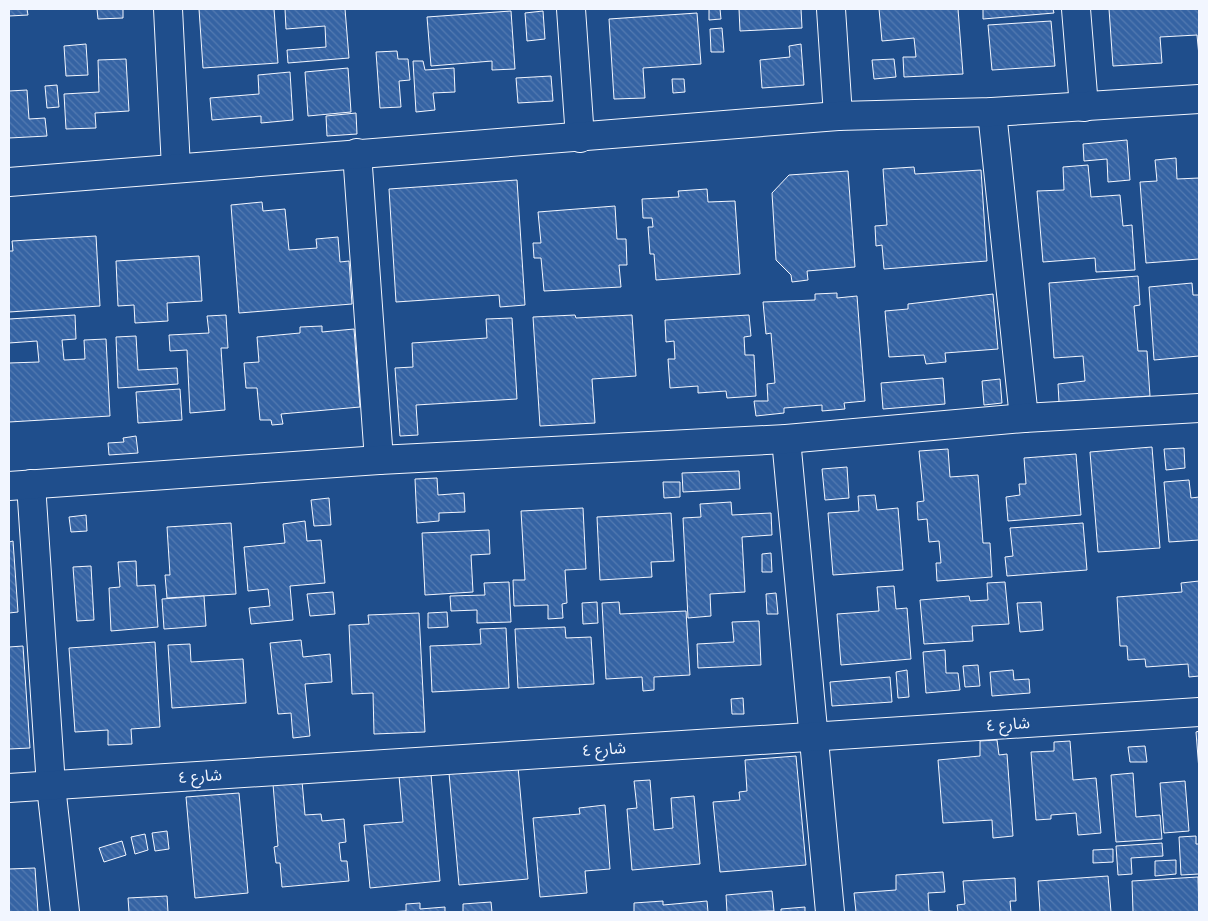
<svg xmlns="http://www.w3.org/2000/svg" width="1208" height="921" font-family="Cabin,'Noto Sans Arabic',sans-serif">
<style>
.building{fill:url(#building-back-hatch);stroke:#f2f6ff}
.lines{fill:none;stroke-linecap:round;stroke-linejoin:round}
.minor-casing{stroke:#f2f6ff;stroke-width:30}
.minor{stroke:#1f4e8c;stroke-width:28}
.labels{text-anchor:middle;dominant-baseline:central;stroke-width:4;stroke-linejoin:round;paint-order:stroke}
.street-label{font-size:16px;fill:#f2f6ff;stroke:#1f4e8c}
</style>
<defs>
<pattern id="building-back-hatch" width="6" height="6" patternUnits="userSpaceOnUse" patternTransform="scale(1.25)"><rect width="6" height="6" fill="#3563a3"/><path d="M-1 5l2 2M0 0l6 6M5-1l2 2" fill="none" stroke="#537ab1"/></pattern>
</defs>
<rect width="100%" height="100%" fill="#1f4e8c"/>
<!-- building -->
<g class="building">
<path d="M9,9H27L28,15L9,16Z"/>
<path d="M97,9H123V18L98,19Z"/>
<path d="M199,9H274L278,63L203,68Z"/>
<path d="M285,9H345L349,58L288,63L287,50L326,47L325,26L286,29Z"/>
<path d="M709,9H720L721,19L709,20Z"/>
<path d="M739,9H801L802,28L740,31Z"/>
<path d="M879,9H958L963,74L904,77L903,57H916L914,38L882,41Z"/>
<path d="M983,9H1053L1054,13L983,19Z"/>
<path d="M1109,9H1199V56L1197,35L1160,37L1162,63L1113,66Z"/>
<path d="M511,11L515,69L492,70V61L431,66L427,17Z"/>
<path d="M543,11L545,39L527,41L525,13Z"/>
<path d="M697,13L701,64L643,68L645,98L614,99L609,19Z"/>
<path d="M1051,21L1055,66L992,70L988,25Z"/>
<path d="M722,28L724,52H711L710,29Z"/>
<path d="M86,44L88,75L66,76L64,46Z"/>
<path d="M801,44L804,85L762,88L760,60L790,57L789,46Z"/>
<path d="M397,51L398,59H408L410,80L399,81L401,107L380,108L376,52Z"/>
<path d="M126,59L129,111L95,113L96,128L66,129L64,94L99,92L98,60Z"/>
<path d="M894,59L896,77L874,79L872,60Z"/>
<path d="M413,61H423L425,70L454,68L455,92L433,93L435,110L416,112Z"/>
<path d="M348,68L351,112L308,116L305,72Z"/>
<path d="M290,72L293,120L261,123V116L212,120L210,98L259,94L258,75Z"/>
<path d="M551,76L553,101L518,103L516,78Z"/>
<path d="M672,79H684L685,92L673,93Z"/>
<path d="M57,85L59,107L47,108L45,86Z"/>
<path d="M27,90L29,119L45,118L47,136L9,138V91Z"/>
<path d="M356,113L357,134L327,136L326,116Z"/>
<path d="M1127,140L1130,180L1108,182L1107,159L1084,161L1083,144Z"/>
<path d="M1176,158L1177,179L1199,178V259L1146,263L1140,182L1157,181L1155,160Z"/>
<path d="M1088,165L1091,197L1120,195L1123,226L1132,225L1135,270L1096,272L1095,258L1043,262L1037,191L1064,190L1063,167Z"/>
<path d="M914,167L915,174L981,170L987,261L884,269L882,245L876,246L875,226L887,225L883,169Z"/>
<path d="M848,171L855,267L807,271L808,280L792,282L791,275L776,260L772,193L789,175Z"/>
<path d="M517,180L525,305L500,307L499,295L396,302L389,189Z"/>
<path d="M707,189L708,202L735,201L740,274L656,280L654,254H650L648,227H653L652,218H643L642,199L679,197L678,191Z"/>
<path d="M262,202L263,211L285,209L289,250L317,248L316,239L338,237L340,262L349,261L352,304L239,313L231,205Z"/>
<path d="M615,206L617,239H626L627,265H619L621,287L544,291L541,258H534L533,243H541L538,212Z"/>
<path d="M96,236L100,306L9,312V251H13L12,241Z"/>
<path d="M199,256L202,301L167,303L168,321L135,323L134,305L118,306L116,261Z"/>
<path d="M1138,276L1140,305L1134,306L1138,351H1147L1150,396L1059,402L1058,384L1085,381L1083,356L1054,358L1049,283Z"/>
<path d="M1192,283L1193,295H1199V356L1154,360L1149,287Z"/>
<path d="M837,293V298L857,296L865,401L844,403L845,409L822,411V405L784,408V413L756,416L754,401H768L767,384L775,383L771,333L766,334L763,302L815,300V294Z"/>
<path d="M993,294L998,349L945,353L946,362L926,364L924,355L889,357L885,311L908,309V304Z"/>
<path d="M75,315L76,339L62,340L64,360L85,359L84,340L106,339L110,416L9,422V363L39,362L37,341L9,343V319Z"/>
<path d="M226,315L228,348H221L225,410L190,413L187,350L170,351L169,335L209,333L207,316Z"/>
<path d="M575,315L576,318L632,315L636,376L592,379L595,423L540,426L533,317Z"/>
<path d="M749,315L751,336L744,337L745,355H754L756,396L727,398L726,391L698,393V386L670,388L668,359H675L674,341L666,342L665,320Z"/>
<path d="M512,318L517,399L416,405L418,435L400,436L395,368L413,367L412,343L487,338L486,319Z"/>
<path d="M322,326V332L354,329L360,407L281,414L283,424L272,425L271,420H260L257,388H246L244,363L259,362L257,337L300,333V327Z"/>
<path d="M136,336L138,370L177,368L178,384L118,388L116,337Z"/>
<path d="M943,378L945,404L883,409L881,383Z"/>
<path d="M1000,379L1002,403L984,405L982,381Z"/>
<path d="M180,389L182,420L138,423L136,392Z"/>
<path d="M136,436L138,453L109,455L108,443L124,442L123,438Z"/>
<path d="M1152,447L1160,548L1098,552L1090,452Z"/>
<path d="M1184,448L1185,468L1166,470L1164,449Z"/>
<path d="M948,449L950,477L978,475L983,543H990L992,577L937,581L936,563H941L939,541L929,542L927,519L918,520L917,502L924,501L919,451Z"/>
<path d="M1076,454L1081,515L1008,521L1006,497L1020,495L1019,484H1026L1024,458Z"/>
<path d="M847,467L849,498L825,500L822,469Z"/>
<path d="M739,471L740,489L683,492L682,473Z"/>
<path d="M437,478L438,495L464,493L465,512L439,513V521L417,523L415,479Z"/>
<path d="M1189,480L1191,498L1199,497V540L1169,542L1164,482Z"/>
<path d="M663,482H680V497L664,498Z"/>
<path d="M875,495L877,510L898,508L903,570L833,575L828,513L859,511L858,496Z"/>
<path d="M329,498L331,525L314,526L311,500Z"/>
<path d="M731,502L732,515L771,513L772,535L742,537L745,592L710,594L711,616L688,618L683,518L701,517L700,504Z"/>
<path d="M583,508L586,569L565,570L567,603L562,604L563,618L548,619V605L514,606L513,580H525L521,511Z"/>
<path d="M671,513L674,561L651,562L652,577L600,580L597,517Z"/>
<path d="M86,515L87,531L71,532L69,517Z"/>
<path d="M305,521L307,541L321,540L325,583L290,586L293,620L251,624L249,608L270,606L268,589L248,591L244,547L285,543L283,524Z"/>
<path d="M231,523L236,594L167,598L165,575H170L167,527Z"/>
<path d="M1083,523L1087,570L1007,576L1005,557L1013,556L1010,528Z"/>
<path d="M489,530L490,554L471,555L473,592L425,595L422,533Z"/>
<path d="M13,541L18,612L9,613V542Z"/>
<path d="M771,553L772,572H762V554Z"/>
<path d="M136,561L137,586L155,585L158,627L111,631L109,588L120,587L118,562Z"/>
<path d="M91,566L94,620L77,621L73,567Z"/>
<path d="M1199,581V676L1189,677L1188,664L1146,667L1145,659L1128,660L1127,646H1120L1117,597L1182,592L1181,583Z"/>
<path d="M509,582L511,622L477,623V610L451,611L450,596L485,595L484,583Z"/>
<path d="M1005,582L1009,624L972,626L973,641L924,644L920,600L969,596L970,601L988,600L987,583Z"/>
<path d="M894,586L896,609L907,608L911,659L841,665L837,614L879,611L877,587Z"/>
<path d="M333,592L335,614L310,616L307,594Z"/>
<path d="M776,593L778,614H767L766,594Z"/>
<path d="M204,596L206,626L164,629L162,599Z"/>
<path d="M597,602L598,623L583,624L582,603Z"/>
<path d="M619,602L620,614L686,611L690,675L654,677V690L643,691L642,677L606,679L602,603Z"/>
<path d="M1041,602L1043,630L1020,632L1017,603Z"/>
<path d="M447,612L448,627L428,628V613Z"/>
<path d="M419,613L425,732L374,734L373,693L352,694L349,625L369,624L368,615Z"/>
<path d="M759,621L761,665L698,668L697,644L734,642L732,622Z"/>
<path d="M565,627L566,638L591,637L594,684L518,688L515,629Z"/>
<path d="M506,628L509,688L432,692L430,646L481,644L480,629Z"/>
<path d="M301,640L303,657L330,654L332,682L305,684L310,736L293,738L291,713L278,714L270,643Z"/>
<path d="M155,642L160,727L131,729L132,744L108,745V730L75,732L69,648Z"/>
<path d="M190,644L191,662L243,659L246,703L172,708L168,645Z"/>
<path d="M23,646L30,748L9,749V647Z"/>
<path d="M945,650L946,673H958L960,690L926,693L923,652Z"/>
<path d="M978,665L980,686L965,687L963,666Z"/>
<path d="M907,670L909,697L898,698L896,672Z"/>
<path d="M1013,670L1014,680L1029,679L1030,693L992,696L990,672Z"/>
<path d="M890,677L892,702L832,706L830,682Z"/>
<path d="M743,698L744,714H732L731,699Z"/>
<path d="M1199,731V770L1196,732Z"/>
<path d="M997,740L999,755L1007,754L1013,836L993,838L992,820L943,823L938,760L980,756V741Z"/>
<path d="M1070,741L1073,780L1096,778L1101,833L1078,835L1076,813L1051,815V819L1036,820L1031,752L1054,751V742Z"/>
<path d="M1145,746L1147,762H1130L1128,747Z"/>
<path d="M796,756L806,865L720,872L713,802L740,800L739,792L747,791L745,760Z"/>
<path d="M518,767L528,879L459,885L449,773Z"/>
<path d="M1133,773L1136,817L1160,815L1162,839L1116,842L1111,775Z"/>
<path d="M431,774L440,881L370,888L364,825L403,822L399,776Z"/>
<path d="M650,780L654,830L673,828L671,798L694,796L700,864L632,870L627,809L637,808L634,781Z"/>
<path d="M302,781L305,815L321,814L322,821L344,819L346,842L339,843L341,861H347L349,881L282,887L280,863H276L274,847L278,846L273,784Z"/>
<path d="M1185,781L1189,831L1164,833L1160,783Z"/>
<path d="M239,793L248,893L195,898L186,797Z"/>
<path d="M605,805L610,869L585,871L587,893L540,897L533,818L580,814L579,808Z"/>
<path d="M167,831L169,849L155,851L152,833Z"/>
<path d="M145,834L148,850L135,854L131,837Z"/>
<path d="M1196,836V844H1199V874L1181,875L1179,837Z"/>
<path d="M122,841L126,855L104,862L99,848Z"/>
<path d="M1162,843L1163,856L1131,858L1132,874L1118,875L1116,846Z"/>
<path d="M1113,849V862L1093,863V850Z"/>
<path d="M1176,860V874L1155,876V861Z"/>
<path d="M35,868L38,912H9V869Z"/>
<path d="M943,872L945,892L928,893L929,911L938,912H856L854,893L896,890V875Z"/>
<path d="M1108,876L1111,912H1040L1038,881Z"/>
<path d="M1198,877L1199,912H1133L1132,881Z"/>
<path d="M1015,878L1016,901H1010L1011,912H958L957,905L965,904L963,881Z"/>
<path d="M772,891L774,911L727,912L726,895Z"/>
<path d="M167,896L168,912H129L128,898Z"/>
<path d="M663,901V905L707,901L708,912H634V903Z"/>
<path d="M491,902L492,912H463V904Z"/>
<path d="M420,903V909L445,907V912H386L406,911V904Z"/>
<path d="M805,907V912H781V909Z"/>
</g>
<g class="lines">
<defs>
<g id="minor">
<path d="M168,9L176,168"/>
<path d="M571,9L580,138"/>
<path d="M831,9L838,116"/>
<path d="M1076,9L1084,107"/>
<path d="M992,112L1024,418"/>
<path d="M357,153L379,460"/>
<path d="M9,182L838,116L992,112L1199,99"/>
<path d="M786,439L830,912"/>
<path d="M31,484L51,786L65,912"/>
<path d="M9,486L379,460L786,439L1024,418L1199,408"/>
<path d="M9,788L1199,712"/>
</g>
</defs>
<!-- minor casing -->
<use href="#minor" class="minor-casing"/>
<!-- minor -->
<use href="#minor" class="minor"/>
</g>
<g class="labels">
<!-- street labels -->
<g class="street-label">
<text transform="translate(1008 724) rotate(-4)">شارع ٤</text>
<text transform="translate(604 749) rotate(-4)">شارع ٤</text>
<text transform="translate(200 776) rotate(-4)">شارع ٤</text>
</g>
</g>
<!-- border -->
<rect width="1208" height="921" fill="none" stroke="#f2f6ff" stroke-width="20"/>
</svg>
